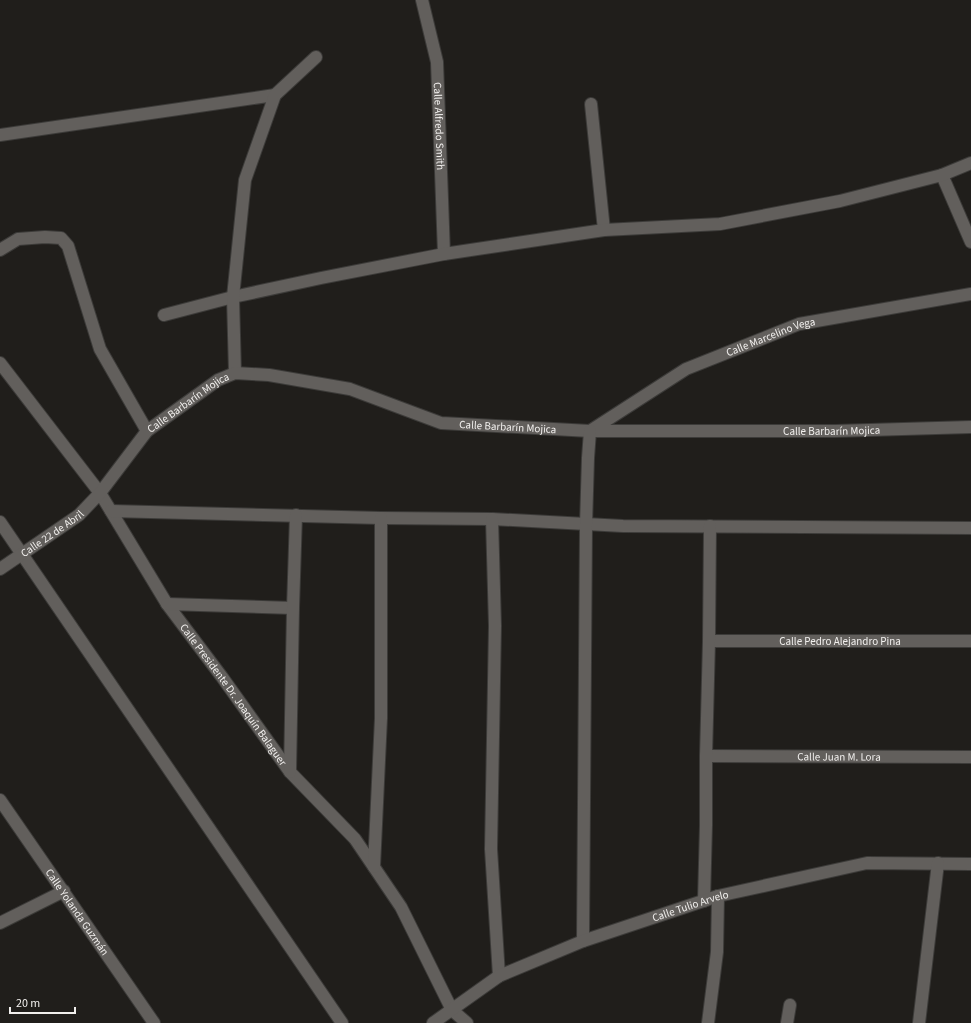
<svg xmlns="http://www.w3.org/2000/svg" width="971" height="1023" font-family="'Source Sans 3',sans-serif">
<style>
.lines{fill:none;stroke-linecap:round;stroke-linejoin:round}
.minor-casing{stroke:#3c3b39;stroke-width:14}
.minor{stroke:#625f5c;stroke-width:12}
.labels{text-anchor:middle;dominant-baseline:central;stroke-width:3.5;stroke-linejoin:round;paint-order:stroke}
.street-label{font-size:11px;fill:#f1efed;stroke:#201e1b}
</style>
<rect width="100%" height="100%" fill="#201e1b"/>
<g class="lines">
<defs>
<g id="minor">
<path id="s1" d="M422,0L437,62L444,254"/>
<path d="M591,104L604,230"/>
<path d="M0,135L275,95"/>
<path d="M942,175L971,242"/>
<path d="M0,250L18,239L45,237L61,238L68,246L100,349L147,431"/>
<path d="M164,315L233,297L321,278L444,254L604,230L720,224L840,201L942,175L971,163"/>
<path id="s2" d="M0,363L100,493L167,604L222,677L290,772L355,839L401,907L452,1010L467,1023"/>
<path d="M235,373L233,297L245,180L275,95L316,57"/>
<path id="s3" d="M590,431L686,369L799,324L971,294"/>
<path d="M111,511L381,518L492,519L623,526L971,528"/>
<path d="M492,519L495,626L491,849L499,976"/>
<path d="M0,522L342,1023"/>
<path id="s4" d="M0,569L79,515L100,493L147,431L218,380L235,373L269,375L350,389L441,423L590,431H835L971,427"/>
<path d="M167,604L293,608"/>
<path id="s5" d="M709,641H971"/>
<path id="s6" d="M706,756L971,757"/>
<path d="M290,772L293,608L296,515"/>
<path id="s7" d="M0,800L154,1023"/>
<path d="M374,867L381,718V518"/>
<path d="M704,901L706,825V756L709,641L710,526"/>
<path d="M0,923L64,891"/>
<path d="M583,941L586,525L588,458L590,431"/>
<path id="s8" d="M433,1023L499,976L583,941L718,896L867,863L971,864"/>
<path d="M708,1023L717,952L718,896"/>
<path d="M787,1023L790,1005"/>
<path d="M919,1023L938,863"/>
</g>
</defs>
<!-- minor casing -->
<use href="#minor" class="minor-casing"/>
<!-- minor -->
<use href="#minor" class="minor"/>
</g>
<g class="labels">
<!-- street labels -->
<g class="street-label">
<text stroke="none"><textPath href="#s1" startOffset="128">Calle Alfredo Smith</textPath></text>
<text stroke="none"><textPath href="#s3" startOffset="205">Calle Marcelino Vega</textPath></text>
<text stroke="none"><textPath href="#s4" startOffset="254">Calle Barbarín Mojica</textPath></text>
<text stroke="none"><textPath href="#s4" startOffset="590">Calle Barbarín Mojica</textPath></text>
<text stroke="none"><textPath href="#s4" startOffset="914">Calle Barbarín Mojica</textPath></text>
<text stroke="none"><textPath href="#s4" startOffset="63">Calle 22 de Abril</textPath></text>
<text stroke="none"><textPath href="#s5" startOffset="131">Calle Pedro Alejandro Pina</textPath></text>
<text stroke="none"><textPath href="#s2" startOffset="406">Calle Presidente Dr. Joaquín Balaguer</textPath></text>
<text stroke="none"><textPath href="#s6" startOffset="133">Calle Juan M. Lora</textPath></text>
<text stroke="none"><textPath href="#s8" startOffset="285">Calle Tulio Arvelo</textPath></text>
<text stroke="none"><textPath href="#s7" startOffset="136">Calle Yolanda Guzmán</textPath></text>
</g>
</g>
<!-- scale -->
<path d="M10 1007v6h65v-6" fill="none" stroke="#f1efed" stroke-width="2"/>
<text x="16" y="1007" font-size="12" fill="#f1efed" stroke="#201e1b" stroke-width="3" paint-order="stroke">20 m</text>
</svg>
